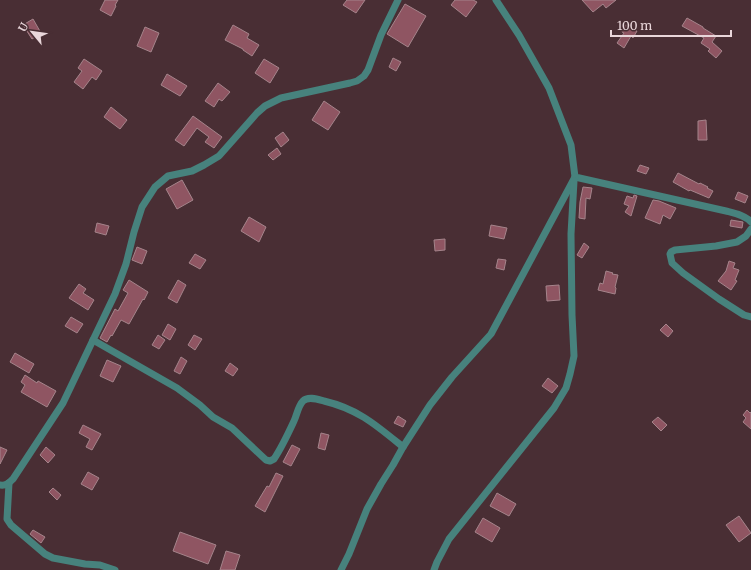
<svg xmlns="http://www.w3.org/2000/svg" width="751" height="570" font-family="Merriweather,serif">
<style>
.building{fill:#8f5562;stroke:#a5848b}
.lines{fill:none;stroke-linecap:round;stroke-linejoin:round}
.minor{stroke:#47827d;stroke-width:7}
</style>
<rect width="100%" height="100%" fill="#492e34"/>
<!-- building -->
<g class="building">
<path d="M105,0H118L115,5L116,6L111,16L100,10Z"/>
<path d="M347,0H365L356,13L343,5Z"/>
<path d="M455,0H473L477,2L466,17L451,5Z"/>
<path d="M582,0H616L606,8L603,4L593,12Z"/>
<path d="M405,4L426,16L408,47L387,34Z"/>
<path d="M687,18L703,27V28L716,36L712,42L722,51L716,58L708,51L710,49L701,43L704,38L682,26Z"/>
<path d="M33,19L41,33L32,39L23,25Z"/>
<path d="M233,25L249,34L247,38L259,45L252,56L243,50V49L225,40Z"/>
<path d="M625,25L637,31L633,38L631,36L624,48L617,43L624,33L622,32Z"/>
<path d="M145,27L159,33L151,52L137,46Z"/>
<path d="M393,58L401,62L396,71L389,67Z"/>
<path d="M84,59L102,71L96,80L92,77L83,89L74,82L82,71L78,68Z"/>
<path d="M264,59L279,68L270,83L255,73Z"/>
<path d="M167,74L187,86L180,96L161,85Z"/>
<path d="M218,83L230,92L222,101L219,99L214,107L205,101Z"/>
<path d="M324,101L340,112L328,130L312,120Z"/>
<path d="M111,107L127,120L120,129L104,117Z"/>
<path d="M193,116L222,137L214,148L205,142L209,137L197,128L184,146L175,140Z"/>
<path d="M706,120L707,140H698V121Z"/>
<path d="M283,132L289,140L281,147L275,138Z"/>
<path d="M277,148L281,154L273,160L268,155Z"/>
<path d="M640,165L649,168L646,174L637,171Z"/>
<path d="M678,173L699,184L700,183L708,187L707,188L713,191L709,198L690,190L689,191L673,182Z"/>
<path d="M182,180L193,200L177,209L166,189Z"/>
<path d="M583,187L592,188L590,199L586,198L585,219L579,218L580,202Z"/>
<path d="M738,192L748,196L745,203L735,199Z"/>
<path d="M634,195L637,196L631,216L625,212L629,206L624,204L627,196L633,198Z"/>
<path d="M653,200L659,201L676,208L670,219L663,215L660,224L645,218Z"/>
<path d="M249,217L266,227L259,242L241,231Z"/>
<path d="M731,220L743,222L742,228L730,226Z"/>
<path d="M97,223L109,226L106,235L95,232Z"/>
<path d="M491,225L507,228L504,239L489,236Z"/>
<path d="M445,239V250L435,251L434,240Z"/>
<path d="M584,243L589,247L582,258L577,255Z"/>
<path d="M137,247L147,251L142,264L132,260Z"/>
<path d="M195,254L206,260L200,269L189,263Z"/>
<path d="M498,259L506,260L504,270L496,268Z"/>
<path d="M729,261L735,263L733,268L739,270L735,280L737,281L731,290L718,281L726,271Z"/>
<path d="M606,271L613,273L612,274L618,275L615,287L616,288L615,294L598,290L600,283L603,284Z"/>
<path d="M129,280L148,292L144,300L143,299L129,324L121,320L112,336L111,335L107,342L100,338L115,309L118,311L128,293L123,290Z"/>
<path d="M178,280L186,285L177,303L168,298Z"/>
<path d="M79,284L86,289L83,293L94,300L88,310L69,298Z"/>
<path d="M559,285L560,300L547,301L546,286Z"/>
<path d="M71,317L83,324L77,333L65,326Z"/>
<path d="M168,324L176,329L170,340L162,335Z"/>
<path d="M666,324L673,331L668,337L660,330Z"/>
<path d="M158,335L165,340L159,349L152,345Z"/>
<path d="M194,335L202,339L195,350L188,345Z"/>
<path d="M15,353L34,364L29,373L10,362Z"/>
<path d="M181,357L187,361L180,374L174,371Z"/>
<path d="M107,360L121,366L113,382L100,376Z"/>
<path d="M230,363L238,369L233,376L225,371Z"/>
<path d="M25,375L37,383L38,381L56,391L47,407L21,392L25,385L21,382Z"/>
<path d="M548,378L558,386L552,393L542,386Z"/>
<path d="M747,410L750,413L751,412V429L743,422L746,418L743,415Z"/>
<path d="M398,416L406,421L403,427L394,423Z"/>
<path d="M658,417L667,425L661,431L652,422Z"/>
<path d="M83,425L101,434L92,450L86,447L90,439L79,433Z"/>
<path d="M321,433L329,435L325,450L318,448Z"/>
<path d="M292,445L300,449L291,466L283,462Z"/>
<path d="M0,447L7,450L0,464Z"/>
<path d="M46,447L55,455L48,463L40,455Z"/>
<path d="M88,472L99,478L92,490L81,484Z"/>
<path d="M276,473L283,476L265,512L255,506L267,486L269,487Z"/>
<path d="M53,488L61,495L57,500L49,492Z"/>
<path d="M497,493L516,504L509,516L490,506Z"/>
<path d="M739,516L751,533L739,542L726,525Z"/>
<path d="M483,518L500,528L492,542L475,532Z"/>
<path d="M33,530L45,537L41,543L30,534Z"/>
<path d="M180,532L216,545L208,564L173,551Z"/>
<path d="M226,551L240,555L235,570H220Z"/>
</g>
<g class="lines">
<!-- minor -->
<g class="minor">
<path d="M398,0L381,35L368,70L364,76L357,81L350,83L281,98L265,106L257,113L219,156L204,165L192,171L168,176L155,187L142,207L134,232L126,264L115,294L93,340L177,388L200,405L213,417L232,428L266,460L270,461L274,459C282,447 288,434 294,421C297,415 298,406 303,401C308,396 317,399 324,401C358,409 376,425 403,447"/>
<path d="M496,0L519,35L549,88L571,145L575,177L726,211C734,213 745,215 751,222"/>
<path d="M751,229L746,236L737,242L716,246L675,250L671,252L670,254L672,263L683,273L719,299L744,315L751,317"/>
<path d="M9,483L7,519L11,525L45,554L53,558L85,564L100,565L115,570"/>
<path d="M0,485C6,486 9,483 13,479L63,403L93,340"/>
<path d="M341,570L349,554L367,509L381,484L393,465L403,447L430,405L452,377L491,334L575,177"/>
<path d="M434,570L437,562L449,539L554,408L566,388L570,374L574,356L572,315L571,234L574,181"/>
</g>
</g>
<!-- north arrow -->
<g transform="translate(32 32) rotate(299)" stroke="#492e34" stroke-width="3" paint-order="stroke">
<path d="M0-3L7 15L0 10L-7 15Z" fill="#e9d6da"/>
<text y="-6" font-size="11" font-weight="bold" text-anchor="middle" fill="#e9d6da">U</text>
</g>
<!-- scale -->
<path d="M611 30v6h120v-6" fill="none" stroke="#e9d6da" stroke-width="2"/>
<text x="617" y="30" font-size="12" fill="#e9d6da" stroke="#492e34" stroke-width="3" paint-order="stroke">100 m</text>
</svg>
